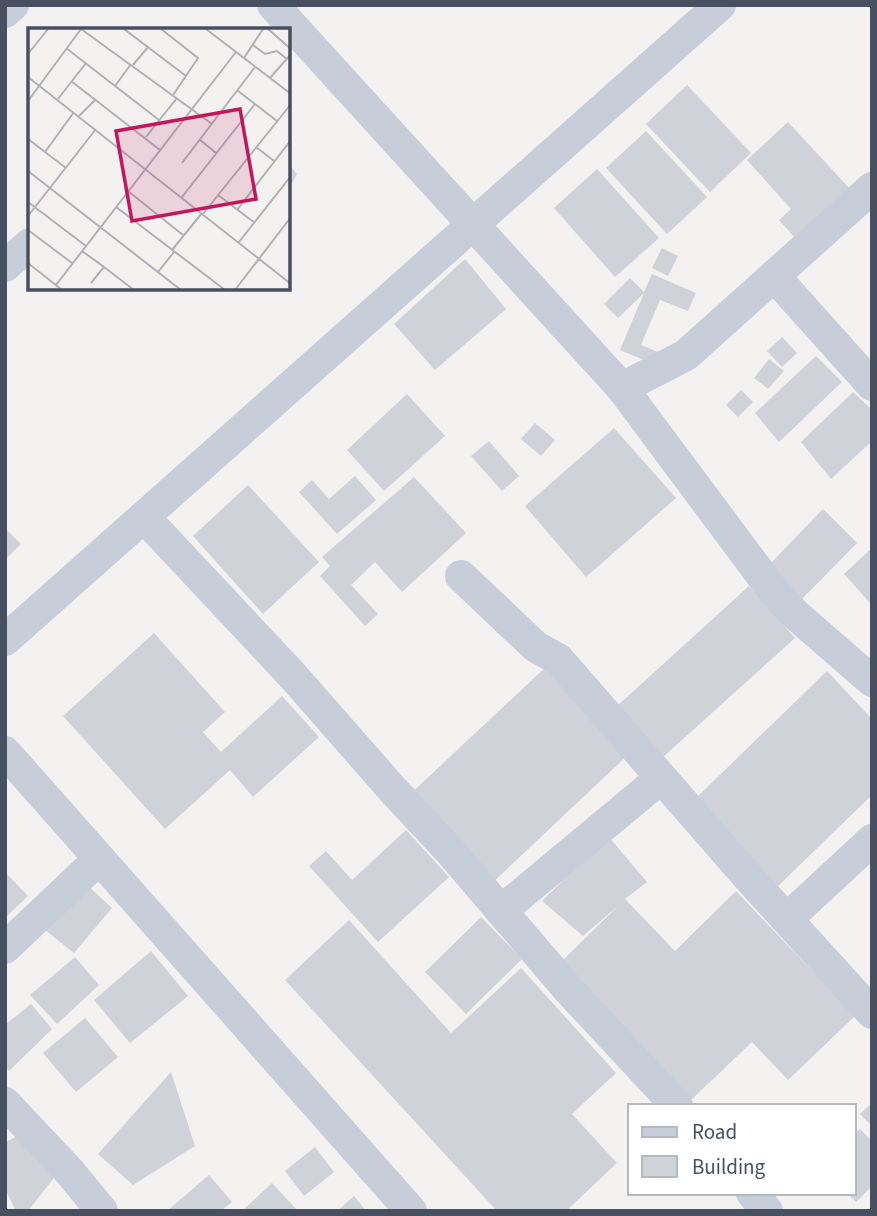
<svg xmlns="http://www.w3.org/2000/svg" width="877" height="1216" font-family="'Source Sans 3',sans-serif">
<style>
.building{fill:#d0d2d9}
.lines{fill:none;stroke-linecap:round;stroke-linejoin:round}
.minor{stroke:#c8cdda;stroke-width:32}
.inset-road{fill:none;stroke:#afb1b7;stroke-width:2}
.view{fill:#c2185b;fill-opacity:0.15;stroke:#c2185b;stroke-width:3.5}
.inset-edge{fill:none;stroke:#484f60;stroke-width:3.5}
</style>
<rect width="100%" height="100%" fill="#f4f2f1"/>
<!-- building -->
<g class="building">
<path d="M687,85L751,153L710,192L646,124Z"/>
<path d="M788,122L851,190L797,240L779,220L791,209L747,160Z"/>
<path d="M646,131L707,197L667,234L606,168Z"/>
<path d="M289,164L297,174L289,189Z"/>
<path d="M597,169L659,238L615,277L554,208Z"/>
<path d="M662,248L678,256L668,276L652,268Z"/>
<path d="M465,259L506,309L435,370L394,324Z"/>
<path d="M652,274L696,293L688,311L660,300L641,345L670,357L665,369L620,350L644,293L618,318L604,304L630,278L644,292Z"/>
<path d="M782,337L797,353L782,367L767,351Z"/>
<path d="M816,356L842,382L779,442L755,413Z"/>
<path d="M769,359L784,371L768,389L754,378Z"/>
<path d="M741,390L753,402L738,417L726,405Z"/>
<path d="M853,392L872,410V441L831,479L801,442Z"/>
<path d="M407,394L445,436L384,491L347,450Z"/>
<path d="M535,423L555,440L541,456L521,439Z"/>
<path d="M614,428L676,498L586,577L525,506Z"/>
<path d="M489,441L519,476L502,491L471,456Z"/>
<path d="M355,476L376,500L337,534L299,492L312,480L329,499Z"/>
<path d="M414,477L466,533L402,592L375,562L351,585L378,614L365,626L320,576L330,566L322,557Z"/>
<path d="M248,485L319,562L263,614L193,536Z"/>
<path d="M823,509L857,543L800,601L766,568Z"/>
<path d="M5,528L21,544L5,560Z"/>
<path d="M872,548V605L844,574Z"/>
<path d="M749,586L795,638L662,758L616,707Z"/>
<path d="M154,633L225,712L203,732L221,752L282,696L319,737L253,797L230,770L165,829L63,716Z"/>
<path d="M549,664L631,752L488,887L406,798Z"/>
<path d="M827,671L872,719V795L777,887L694,800Z"/>
<path d="M406,830L449,877L378,942L309,866L326,851L352,880Z"/>
<path d="M608,836L647,882L625,899L675,951L736,891L855,1016L788,1080L752,1042L691,1100L560,963L619,905L583,936L542,901Z"/>
<path d="M5,872L28,896L5,918Z"/>
<path d="M87,885L112,908L74,953L40,926Z"/>
<path d="M481,917L522,959L466,1014L425,972Z"/>
<path d="M349,920L451,1033L521,968L616,1073L572,1114L617,1163L566,1211H497L285,980Z"/>
<path d="M151,951L188,996L130,1043L94,1000Z"/>
<path d="M75,957L99,985L57,1024L30,995Z"/>
<path d="M31,1004L52,1029L9,1071L5,1067V1025Z"/>
<path d="M85,1018L118,1057L76,1092L43,1053Z"/>
<path d="M171,1072L195,1146L133,1185L98,1154Z"/>
<path d="M872,1103V1126L860,1114Z"/>
<path d="M860,1129L872,1141V1186L856,1202L847,1193H854V1134Z"/>
<path d="M20,1135L61,1169L28,1211H16L5,1189V1142Z"/>
<path d="M315,1147L334,1172L304,1196L285,1171Z"/>
<path d="M209,1175L232,1202L221,1211H167Z"/>
<path d="M272,1183L298,1211H242Z"/>
<path d="M354,1196L366,1211H337Z"/>
</g>
<g class="lines">
<!-- minor -->
<g class="minor">
<path d="M273,5L622,388L774,592L796,615L872,681"/>
<path d="M5,12L13,5"/>
<path d="M5,266L30,244"/>
<path d="M774,276L872,385"/>
<path d="M622,388L686,355L872,188"/>
<path d="M144,517L293,676L393,790L450,851L568,989L677,1106"/>
<path d="M461,576L536,647L558,659L748,877L872,1013"/>
<path d="M5,640L720,5"/>
<path d="M5,752L411,1211"/>
<path d="M501,911L661,778"/>
<path d="M787,919L872,840"/>
<path d="M5,948L99,859"/>
<path d="M5,1103L69,1171L102,1211"/>
<path d="M752,1193L767,1211"/>
</g>
</g>
<!-- overview -->
<g transform="translate(28 28)">
<rect width="262" height="262" fill="#f4f2f1"/>
<path class="inset-road" d="M53,1L184,96M96,1L158,48M133,1L170,30L145,67M178,1L263,66M240,1L263,21M225,17L237,26L249,23L259,31M38,20L131,92M0,26L20,1M216,30L235,1M105,37L120,19M0,49L263,256M242,50L263,26M43,53L132,122M87,58L103,36M210,63L249,93M30,71L58,35M0,73L53,1M51,88L68,71M118,109L149,70M0,111L38,140M171,111L188,125M228,119L246,133M17,124L46,84M154,135L227,39M0,143L153,262M100,163L155,207M190,167L227,195M154,169L227,76M0,174L58,218M88,179L197,262M209,182L263,112M175,186L263,76M0,188L68,101M0,202L44,235M211,214L263,148M144,222L174,185M54,223L76,239L63,255M0,235L34,262M76,239L106,262M130,244L146,224M28,257L208,24M207,262L263,189"/>
<path class="view" d="M212,81L228,171L104,193L88,103Z"/>
<rect width="262" height="262" class="inset-edge"/>
</g>
<!-- border -->
<rect width="877" height="1216" fill="none" stroke="#484f60" stroke-width="14"/>
<!-- legend -->
<rect x="628" y="1104" width="228" height="91" fill="#ffffff" stroke="#b6b9bf" stroke-width="2"/>
<rect x="642" y="1127" width="35" height="10" fill="#c8cdda" stroke="#b6b9bf" stroke-width="2"/>
<text x="692" y="1139" font-size="21" fill="#484f60">Road</text>
<rect x="642" y="1156" width="35" height="21" fill="#d0d2d9" stroke="#b6b9bf" stroke-width="2"/>
<text x="692" y="1174" font-size="21" fill="#484f60">Building</text>
</svg>
